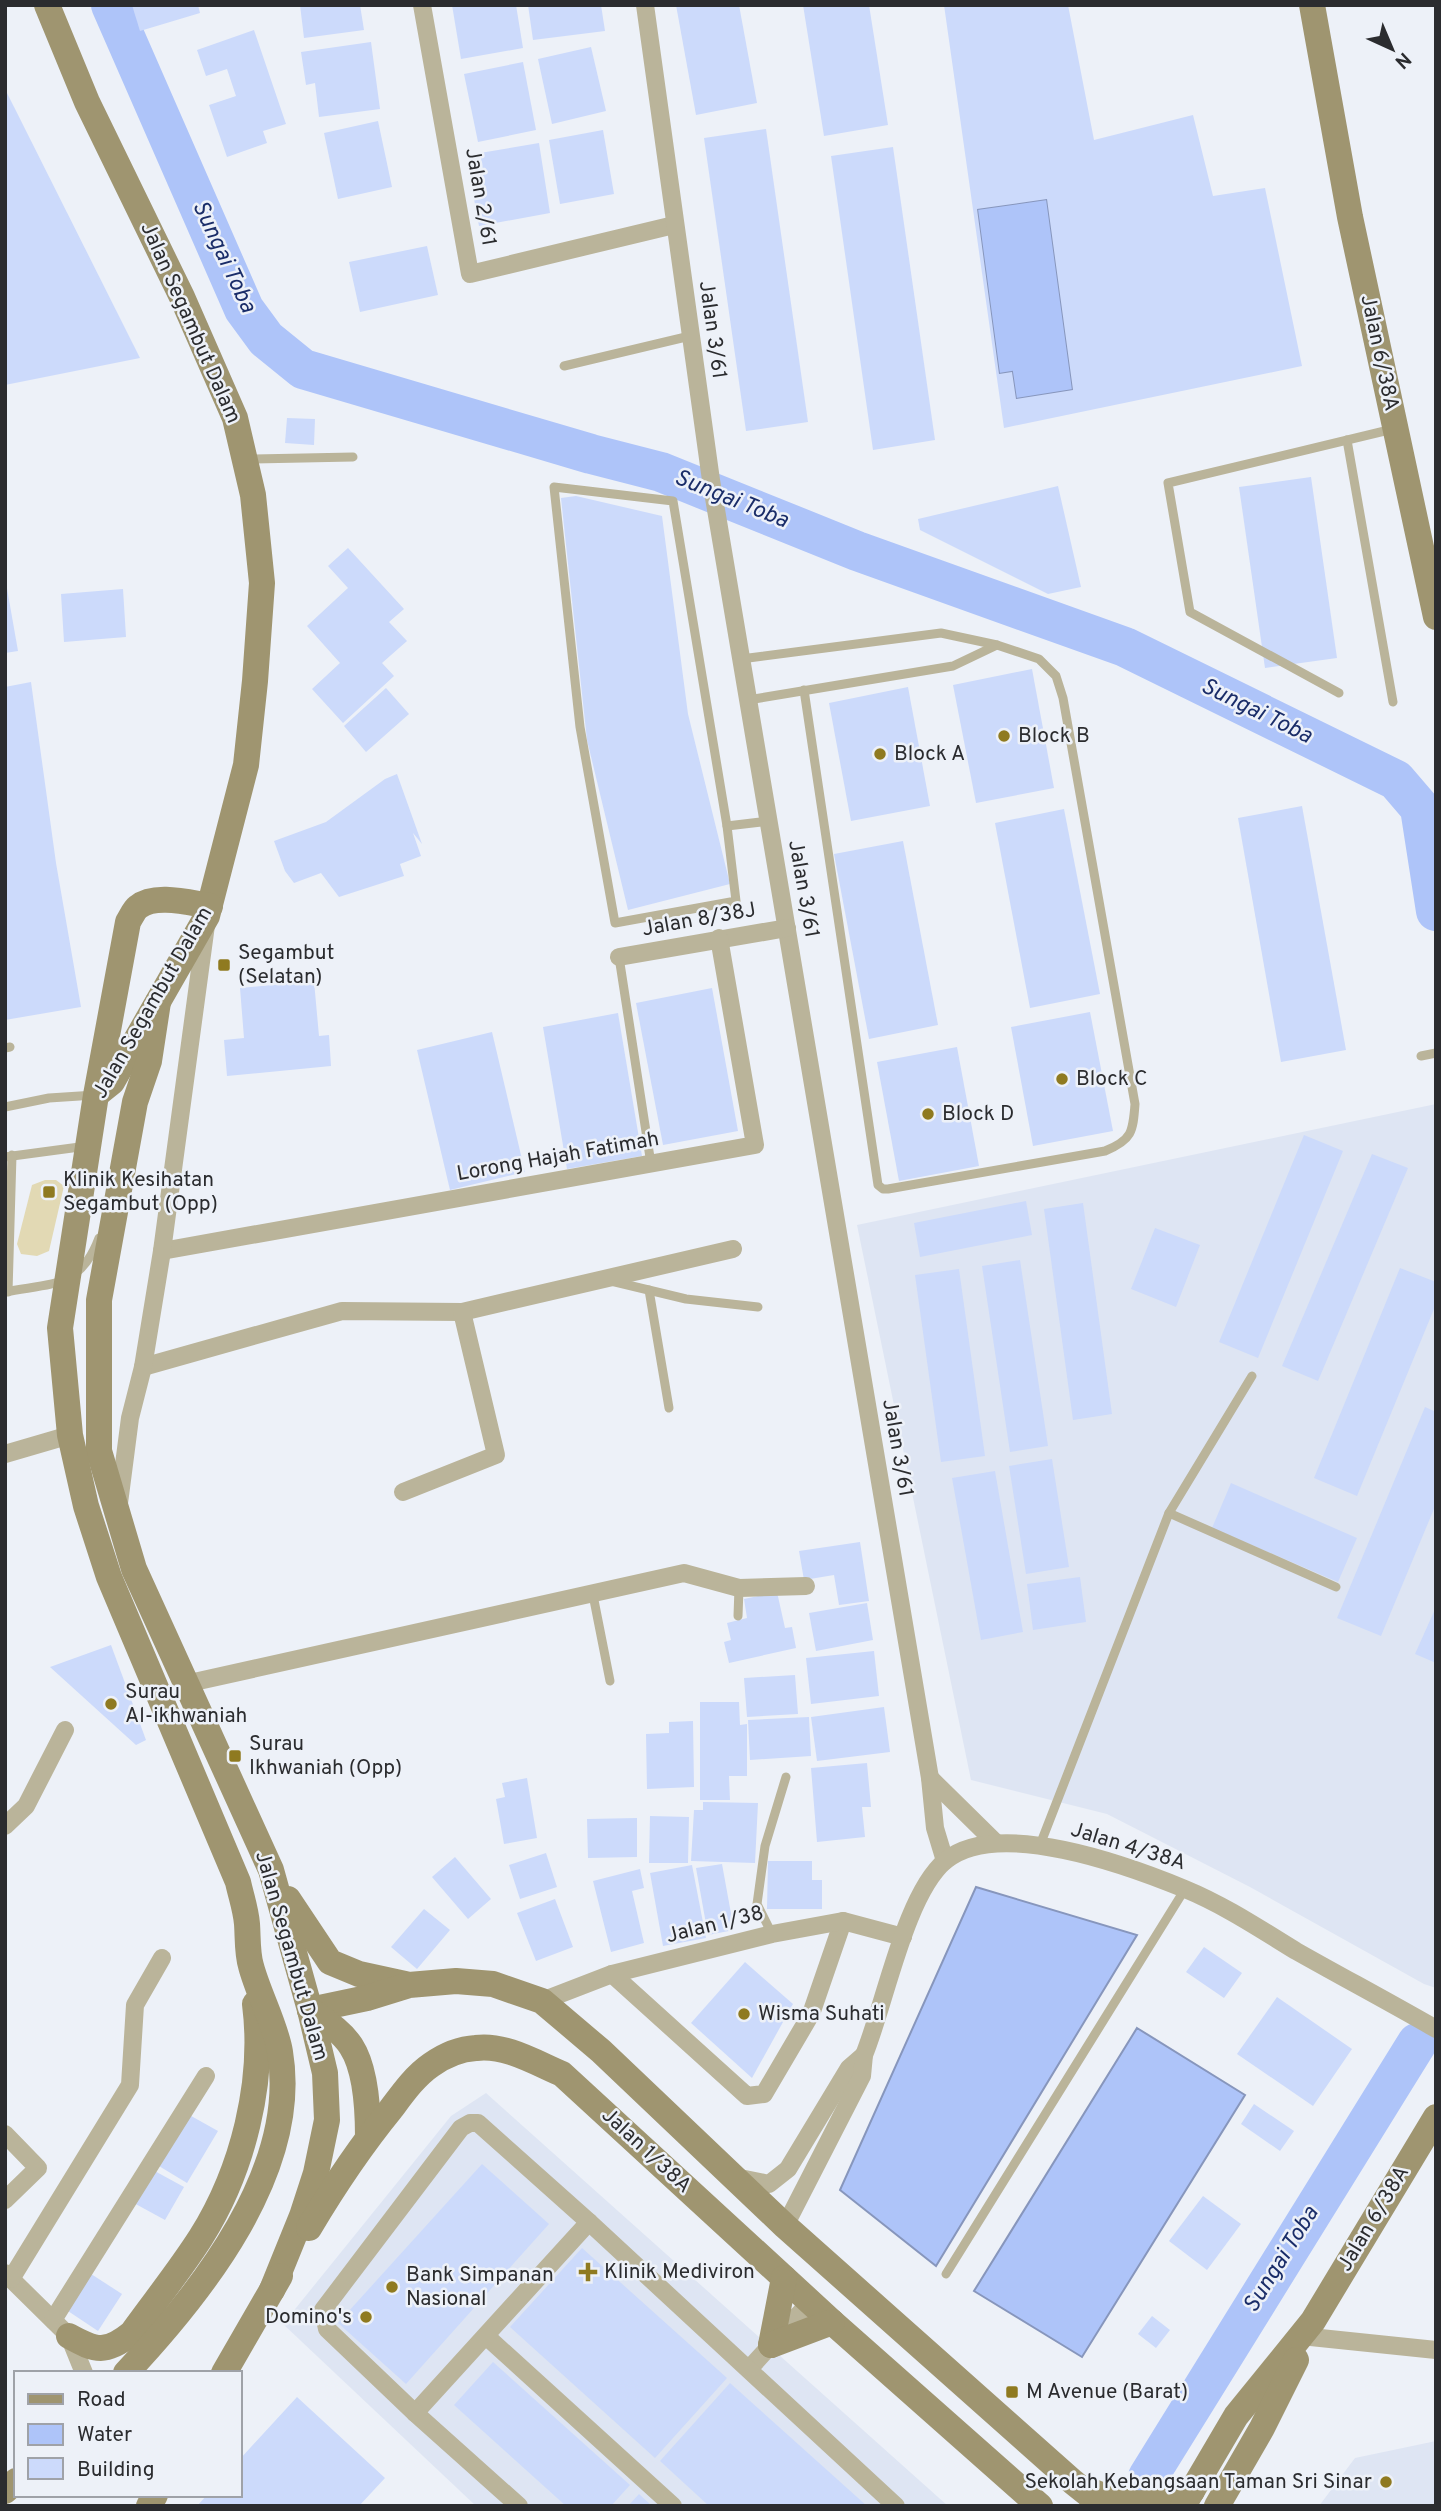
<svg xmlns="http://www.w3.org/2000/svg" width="1441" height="2511" font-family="Overpass,sans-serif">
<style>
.built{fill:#dee5f3}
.green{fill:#e2d9b4}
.water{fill:#aec4f9;stroke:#8796bc;stroke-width:2}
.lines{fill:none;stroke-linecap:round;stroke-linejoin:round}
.river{stroke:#aec4f9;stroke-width:40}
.building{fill:#ccdafb;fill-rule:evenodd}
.lane{stroke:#bab49a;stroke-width:9}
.street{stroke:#bab49a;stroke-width:18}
.secondary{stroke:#9f9570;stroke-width:26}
.poi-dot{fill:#8f7a20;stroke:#edf1f8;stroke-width:2.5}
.labels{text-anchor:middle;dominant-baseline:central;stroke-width:5;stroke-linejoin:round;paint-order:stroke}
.street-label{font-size:21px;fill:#2b2c2f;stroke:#edf1f8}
.poi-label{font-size:21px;fill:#2b2c2f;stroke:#edf1f8;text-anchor:start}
.water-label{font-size:23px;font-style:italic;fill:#1a2d69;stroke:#edf1f8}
</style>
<rect width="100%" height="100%" fill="#edf1f8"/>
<!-- built -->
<g class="built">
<path d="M1436,1104V1988L1424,1984L1250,1887L1107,1814L971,1780L857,1225Z"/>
<path d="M486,2093L948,2506H476L283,2324L451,2116Z"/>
<path d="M1436,2441V2506H1319L1355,2458Z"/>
</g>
<!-- green -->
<path class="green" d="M45,1180H56L64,1186L49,1251L37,1256L21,1254L17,1244L32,1185Z"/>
<!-- water -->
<g class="water">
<path d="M1047,199L1073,390L1016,399L1012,372L999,374L977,209Z"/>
<path d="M976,1887L1137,1935L936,2266L840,2190Z"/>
<path d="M1137,2028L1245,2095L1082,2357L974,2291Z"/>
</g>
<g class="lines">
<!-- river -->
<g class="river">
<path d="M111,5L244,309L266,339L303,369L591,454L661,472L857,551L1125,647L1396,780L1420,808L1436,911"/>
<path d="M1148,2477L1417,2043"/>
</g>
</g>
<!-- building -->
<g class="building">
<path d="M132,5H198L200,13L140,31Z"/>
<path d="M300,5H360L364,30L304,38Z"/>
<path d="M452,5H516L523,48L461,59Z"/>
<path d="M528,5H601L605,31L533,40Z"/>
<path d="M676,5H739L757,103L696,115Z"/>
<path d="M803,5H869L888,125L824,136Z"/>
<path d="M944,5H1068L1094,140L1193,115L1213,196L1265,188L1302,366L1004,428ZM1047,199L1073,390L1016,399L1012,372L999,374L977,209Z"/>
<path d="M254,30L286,124L263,131L267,143L227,157L209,105L236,96L227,69L206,76L197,50Z"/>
<path d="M371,42L380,109L319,117L315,83L306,85L301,52Z"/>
<path d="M591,47L606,111L552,124L538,59Z"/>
<path d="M523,62L536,130L478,142L464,74Z"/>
<path d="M5,89L140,358L5,385Z"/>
<path d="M378,121L392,187L338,199L324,133Z"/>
<path d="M766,129L808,422L746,431L704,138Z"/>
<path d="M603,130L614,194L560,204L549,140Z"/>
<path d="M539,143L550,213L479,226L470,177L484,175L480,153Z"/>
<path d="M893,147L935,440L873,450L831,156Z"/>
<path d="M427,246L438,295L360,312L349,262Z"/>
<path d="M287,418L315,419L314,445L285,443Z"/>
<path d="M1311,477L1337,658L1265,668L1239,487Z"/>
<path d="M1058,486L1081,587L1048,594L920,530L918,519Z"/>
<path d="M576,496L662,516L688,714L730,884L628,910L587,740L561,498Z"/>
<path d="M348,548L404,609L389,622L407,641L382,663L394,676L343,723L312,689L340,663L307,626L348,588L328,566Z"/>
<path d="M5,577L18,651L5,653Z"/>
<path d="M123,589L126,637L64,642L61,594Z"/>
<path d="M1032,669L1054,788L976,803L953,685Z"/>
<path d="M31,682L56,863L81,1007L5,1020V687Z"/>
<path d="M908,687L930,806L851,821L829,703Z"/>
<path d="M386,688L409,714L366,752L344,726Z"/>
<path d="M397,774L422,844L413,833L421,856L400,864L404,876L339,897L321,873L294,883L285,871L274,841L326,822L385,779Z"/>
<path d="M1302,806L1346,1050L1281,1062L1238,818Z"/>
<path d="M1064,809L1100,994L1030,1008L995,823Z"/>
<path d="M903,841L938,1025L869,1039L834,854Z"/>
<path d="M314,981L319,1036L329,1035L331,1066L227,1076L224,1040L244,1038L240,988Z"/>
<path d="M712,988L738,1131L663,1145L636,1003Z"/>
<path d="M1090,1012L1113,1131L1033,1146L1011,1027Z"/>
<path d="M618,1013L642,1156L567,1169L543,1027Z"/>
<path d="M492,1032L525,1172L450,1190L417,1050Z"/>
<path d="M957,1047L979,1166L899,1181L877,1062Z"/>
<path d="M1304,1135L1343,1151L1258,1358L1219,1342Z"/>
<path d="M1372,1154L1408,1168L1318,1381L1282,1366Z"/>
<path d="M1026,1201L1032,1235L920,1257L914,1223Z"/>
<path d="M1083,1203L1112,1414L1073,1420L1044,1209Z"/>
<path d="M1155,1228L1200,1245L1176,1307L1131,1289Z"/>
<path d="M1020,1260L1048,1446L1010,1452L982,1266Z"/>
<path d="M1400,1268L1436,1282V1304L1357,1496L1314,1478Z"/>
<path d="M959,1269L985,1456L941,1462L915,1275Z"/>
<path d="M1425,1407L1436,1412V1504L1381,1636L1337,1618Z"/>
<path d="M1052,1459L1069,1567L1026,1574L1009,1466Z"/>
<path d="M995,1471L1023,1632L981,1640L952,1478Z"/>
<path d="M1231,1483L1357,1538L1338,1582L1212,1528Z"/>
<path d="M860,1542L869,1601L839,1605L834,1575L804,1580L799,1551Z"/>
<path d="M1080,1577L1086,1622L1033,1630L1027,1584Z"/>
<path d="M777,1592L785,1628L792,1627L796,1648L729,1663L724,1642L731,1640L727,1623L747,1618L744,1599Z"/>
<path d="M867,1603L873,1640L816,1651L809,1613Z"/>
<path d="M1436,1607V1663L1415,1654Z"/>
<path d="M111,1645L146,1740L136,1745L50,1667Z"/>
<path d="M874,1651L879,1696L811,1704L806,1658Z"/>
<path d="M795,1675L798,1714L747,1717L744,1678Z"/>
<path d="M700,1702H739L740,1725L747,1724V1776H729L730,1800H700Z"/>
<path d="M884,1707L890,1752L817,1761L811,1717Z"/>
<path d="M809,1717L811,1756L750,1760L748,1720Z"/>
<path d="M693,1721L694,1787L647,1789L646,1734L669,1733V1722Z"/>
<path d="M867,1763L871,1807H862L865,1837L817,1842L811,1768Z"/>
<path d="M527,1778L537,1838L504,1844L496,1799L505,1797L502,1783Z"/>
<path d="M703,1802L758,1803L755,1863L691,1861L694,1810H703Z"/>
<path d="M650,1816L689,1817L688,1863H649Z"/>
<path d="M637,1818V1857L588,1858L587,1819Z"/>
<path d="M546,1853L557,1887L520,1899L509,1865Z"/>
<path d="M455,1857L491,1899L468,1919L432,1877Z"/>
<path d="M768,1861H812V1880H822V1909H767Z"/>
<path d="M722,1864L734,1930L708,1935L696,1868Z"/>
<path d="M692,1865L706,1938L663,1946L650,1873Z"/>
<path d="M640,1869L644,1888L632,1891L644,1943L611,1952L593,1881Z"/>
<path d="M555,1899L573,1947L536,1961L517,1913Z"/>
<path d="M424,1909L450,1930L417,1969L391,1947Z"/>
<path d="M1204,1947L1242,1973L1224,1998L1186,1972Z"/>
<path d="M745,1962L793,2004L752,2078L691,2023Z"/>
<path d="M1277,1997L1352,2049L1313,2106L1237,2054Z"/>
<path d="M1254,2104L1294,2131L1280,2151L1241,2124Z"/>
<path d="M184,2112L218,2131L187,2183L154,2163Z"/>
<path d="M482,2164L549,2224L406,2384L338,2323Z"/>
<path d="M151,2169L184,2187L165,2220L132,2202Z"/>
<path d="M1203,2196L1241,2224L1207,2270L1169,2241Z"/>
<path d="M582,2248L727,2378L655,2458L510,2327Z"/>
<path d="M88,2272L122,2294L98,2331L65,2309Z"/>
<path d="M1152,2316L1170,2330L1156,2348L1138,2334Z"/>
<path d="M493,2362L630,2485L611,2506H566L454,2405Z"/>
<path d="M730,2383L867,2506H709L660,2461Z"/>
<path d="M297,2397L385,2478L359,2506H197L207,2495H240V2459Z"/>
<path d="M639,2494L652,2506H628Z"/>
</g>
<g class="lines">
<!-- lane -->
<g class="lane">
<path d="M564,366L690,336"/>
<path d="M1347,440L1393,702"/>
<path d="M249,459L353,457"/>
<path d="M554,487L673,501L727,826L736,901L615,923L580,727Z"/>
<path d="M741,659L941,633L997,645L1039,659L1056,676L1063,698L1135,1104C1133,1132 1132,1140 1105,1151L888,1189H883L878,1185L804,690"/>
<path d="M1339,693L1190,612L1168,483L1393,429"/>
<path d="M748,700L953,666L997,645"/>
<path d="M727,826L769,821"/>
<path d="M619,957L651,1164"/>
<path d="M5,1048L10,1047"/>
<path d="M1421,1056L1436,1053"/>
<path d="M5,1107L49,1098L95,1095"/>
<path d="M5,1157L87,1146"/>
<path d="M611,1281L686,1299L758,1307"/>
<path d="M649,1290L669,1408"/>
<path d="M5,1292C51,1283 80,1289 99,1238"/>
<path d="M8,1292L12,1155"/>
<path d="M1169,1513L1336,1587"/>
<path d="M593,1595L610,1681"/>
<path d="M738,1616L739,1588"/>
<path d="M1040,1845L1169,1513L1252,1376"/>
<path d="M772,1934L757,1904L765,1846L786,1777"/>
<path d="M946,2274L1185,1889"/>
</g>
<!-- street -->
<g class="street">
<path d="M422,5L470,274L674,225"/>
<path d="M645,5L711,480L930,1778L935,1828L945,1861"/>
<path d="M619,957L787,928"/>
<path d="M162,1251L755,1145L719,938"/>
<path d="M143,1367L342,1311L462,1312L733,1249"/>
<path d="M5,1454L70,1435"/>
<path d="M403,1492L496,1455L462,1312"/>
<path d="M119,1503L130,1418L143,1367L162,1251L206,925"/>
<path d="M185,1684L684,1573L739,1588L806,1586"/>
<path d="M930,1778L996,1843"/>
<path d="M5,1826L26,1806L65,1730"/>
<path d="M612,1974L747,2096L764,2094L811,2014L843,1921"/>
<path d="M542,2001L612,1974L772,1934L843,1921L903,1937"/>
<path d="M5,2134L38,2168L5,2200"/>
<path d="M735,2177L769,2184L788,2169L849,2068L864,2055"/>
<path d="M785,2226L862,2076L864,2055C885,2004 905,1895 945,1861C997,1817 1129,1866 1185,1889C1224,1905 1260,1929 1296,1951C1342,1977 1389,2002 1436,2029"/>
<path d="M5,2273L69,2336L84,2373"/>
<path d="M11,2279L130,2085L135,2005L162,1958"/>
<path d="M53,2320L206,2076"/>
<path d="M486,2336L673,2506"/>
<path d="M1301,2336L1436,2350"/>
<path d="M749,2369L810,2302"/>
<path d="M415,2413L589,2222"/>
<path d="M519,2506L415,2413L327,2329L323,2310L461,2128L470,2123H478L589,2222L896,2506"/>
</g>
<!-- secondary -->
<g class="secondary">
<path d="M47,5L87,102L182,297L235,418L253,495L262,583L255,681L246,765L207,916L112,1082L97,1094"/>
<path d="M1312,5L1350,217L1436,617"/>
<path d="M158,1002L149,1061L135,1102L99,1300V1451L134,1569L271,1870L310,2010L325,2073L327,2120L316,2173L302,2216L272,2290"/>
<path d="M288,1899L330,1962L359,1974L405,1984"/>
<path d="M310,2010L367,1998L409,1985L456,1981L493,1984L542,2001L601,2051L785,2226L1073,2482L1103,2506"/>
<path d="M310,2010C325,2021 341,2031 351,2046C366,2069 368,2111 368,2137"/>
<path d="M309,2228C334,2186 360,2147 391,2109C403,2093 415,2076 431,2065C445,2055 459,2049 476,2048C505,2044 536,2063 562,2074L832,2322L1040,2506"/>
<path d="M69,2336C96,2351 106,2354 132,2333C155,2301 180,2270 201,2237C243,2170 265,2082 255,2004"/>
<path d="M771,2345L784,2278"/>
<path d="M771,2345L832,2322"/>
<path d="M126,2373C201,2293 300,2170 280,2052C276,2026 258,1993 251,1966C247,1953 248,1937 247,1924C246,1910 241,1896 238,1882L109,1577L86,1506L70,1435L60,1328L96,1095L128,922C131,917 134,910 138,907C155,893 190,903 210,906"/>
<path d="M224,2373L280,2276"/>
<path d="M1087,2489C1129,2509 1150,2506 1192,2491"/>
<path d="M5,2491L16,2481"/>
<path d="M149,2506L155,2495"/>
<path d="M1183,2506L1236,2416L1313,2321L1436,2117"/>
<path d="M1217,2506L1262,2428L1296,2360"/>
</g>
</g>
<!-- markers -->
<g class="poi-dot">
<circle cx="1004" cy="736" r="7"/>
<circle cx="880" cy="754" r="7"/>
<rect x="217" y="958" width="14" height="14" rx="3.5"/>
<circle cx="1062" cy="1079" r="7"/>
<circle cx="928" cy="1114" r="7"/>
<rect x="42" y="1185" width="14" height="14" rx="3.5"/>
<circle cx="111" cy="1704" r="7"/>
<rect x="228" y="1749" width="14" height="14" rx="3.5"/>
<circle cx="744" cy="2014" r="7"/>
<path d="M584.5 2261.5h7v7h7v7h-7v7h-7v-7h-7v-7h7z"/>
<circle cx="392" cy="2287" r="7"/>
<circle cx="366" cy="2317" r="7"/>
<rect x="1005" y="2385" width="14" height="14" rx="3.5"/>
<circle cx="1386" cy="2482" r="7"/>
</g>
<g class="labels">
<!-- street labels -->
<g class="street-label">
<text transform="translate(480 197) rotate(80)">Jalan 2/61</text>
<text transform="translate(190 323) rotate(66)">Jalan Segambut Dalam</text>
<text transform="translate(712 330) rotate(82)">Jalan 3/61</text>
<text transform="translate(1379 353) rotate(78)">Jalan 6/38A</text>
<text transform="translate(803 889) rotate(80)">Jalan 3/61</text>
<text transform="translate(699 920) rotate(-10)">Jalan 8/38J</text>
<text transform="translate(153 1003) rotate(-60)">Jalan Segambut Dalam</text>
<text transform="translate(558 1157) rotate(-10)">Lorong Hajah Fatimah</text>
<text transform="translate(897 1448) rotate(80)">Jalan 3/61</text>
<text transform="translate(1128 1847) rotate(17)">Jalan 4/38A</text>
<text transform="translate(715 1925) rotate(-14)">Jalan 1/38</text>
<text transform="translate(291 1956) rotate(74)">Jalan Segambut Dalam</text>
<text transform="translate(646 2151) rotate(43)">Jalan 1/38A</text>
<text transform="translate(1374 2219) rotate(-59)">Jalan 6/38A</text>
</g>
<!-- poi labels -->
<g class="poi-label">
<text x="1018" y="736">Block B</text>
<text x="894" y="754">Block A</text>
<text x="238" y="953">Segambut<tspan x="238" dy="24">(Selatan)</tspan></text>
<text x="1076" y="1079">Block C</text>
<text x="942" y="1114">Block D</text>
<text x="63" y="1180">Klinik Kesihatan<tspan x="63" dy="24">Segambut (Opp)</tspan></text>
<text x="125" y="1692">Surau<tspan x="125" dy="24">Al-ikhwaniah</tspan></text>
<text x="249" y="1744">Surau<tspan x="249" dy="24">Ikhwaniah (Opp)</tspan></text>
<text x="758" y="2014">Wisma Suhati</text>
<text x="604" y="2272">Klinik Mediviron</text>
<text x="406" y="2275">Bank Simpanan<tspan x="406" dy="24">Nasional</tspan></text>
<text x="352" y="2317" text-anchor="end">Domino's</text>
<text x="1026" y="2392">M Avenue (Barat)</text>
<text x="1372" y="2482" text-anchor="end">Sekolah Kebangsaan Taman Sri Sinar</text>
</g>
<!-- water labels -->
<g class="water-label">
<text transform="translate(223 257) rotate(65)">Sungai Toba</text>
<text transform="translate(731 500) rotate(22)">Sungai Toba</text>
<text transform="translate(1256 712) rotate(26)">Sungai Toba</text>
<text transform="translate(1282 2260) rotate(-58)">Sungai Toba</text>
</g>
</g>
<!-- border -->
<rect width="1441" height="2511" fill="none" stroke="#2b2c2f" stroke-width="14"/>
<!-- legend -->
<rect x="14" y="2371" width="228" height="126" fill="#edf1f8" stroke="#9fa2a8" stroke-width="2"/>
<rect x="28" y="2394" width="35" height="10" fill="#9f9570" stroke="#9fa2a8" stroke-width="2"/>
<text x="77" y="2406" font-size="21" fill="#2b2c2f">Road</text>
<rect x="28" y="2424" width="35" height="21" fill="#aec4f9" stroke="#9fa2a8" stroke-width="2"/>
<text x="77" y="2441" font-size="21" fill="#2b2c2f">Water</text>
<rect x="28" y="2458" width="35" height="21" fill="#ccdafb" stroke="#9fa2a8" stroke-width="2"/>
<text x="77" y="2476" font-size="21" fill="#2b2c2f">Building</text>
<!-- north arrow -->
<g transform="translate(1392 49) rotate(136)" stroke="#edf1f8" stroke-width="5" paint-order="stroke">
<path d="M0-5L12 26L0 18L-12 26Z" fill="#2b2c2f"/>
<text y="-10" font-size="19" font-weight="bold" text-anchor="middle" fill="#2b2c2f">N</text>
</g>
</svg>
